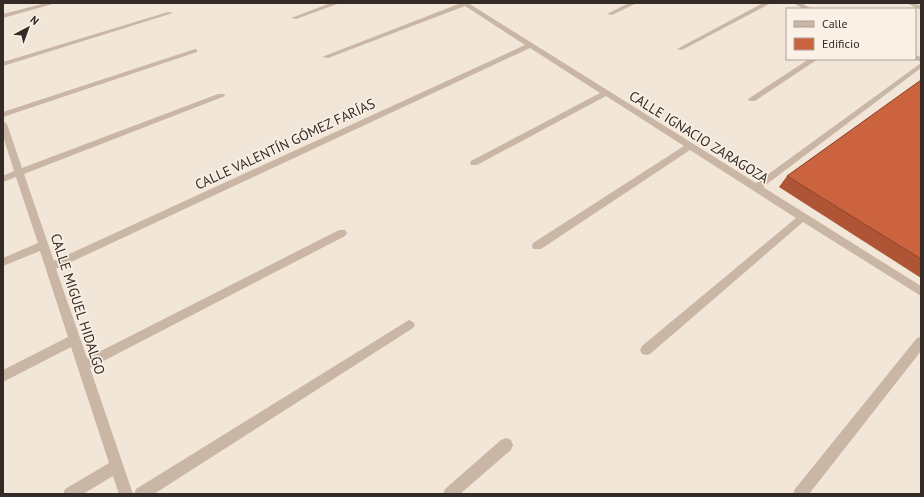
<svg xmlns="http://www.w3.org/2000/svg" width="924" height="497" font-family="'PT Sans',sans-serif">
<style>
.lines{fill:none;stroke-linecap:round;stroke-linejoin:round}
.minor{fill:#cab6a4;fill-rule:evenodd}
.wall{fill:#af5535}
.building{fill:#cb633e;stroke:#8e452b}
.labels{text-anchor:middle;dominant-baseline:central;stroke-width:3.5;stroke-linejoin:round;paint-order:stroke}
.street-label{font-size:14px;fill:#352b26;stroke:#faf0e5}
</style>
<rect width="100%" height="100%" fill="#f2e6d8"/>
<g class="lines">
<!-- minor -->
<g class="minor">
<path d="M46,3H56L3,18V14Z"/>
<path d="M331,3H340L296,19L291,18Z"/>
<path d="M461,3H468L756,183L921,63V68L763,187L921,286V296L803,222L650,354L646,355L642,354L640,350L642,346L796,218L690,150L541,249H533L532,246L533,243L684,146L606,96L477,165H471L470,163L471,161L600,93L530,48L56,269L87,358L339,230H345L347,233L345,236L90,368L133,494H119L113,476L83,494H63L65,489L109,463L71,347L3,382V370L68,337L40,251L3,266V258L38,243L16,177L3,182V176L14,171L3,136V121L7,124L22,168L218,94H224L225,96L24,174L54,261L525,45L465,6L328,58L322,57Z"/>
<path d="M629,3H637L612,15L607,14Z"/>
<path d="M763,3H771L682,50L677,49Z"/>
<path d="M793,3H801L812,9H804Z"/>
<path d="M906,3H914L921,6V10Z"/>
<path d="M168,12L173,13L3,66V62Z"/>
<path d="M195,49L197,50V52L3,117V112Z"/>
<path d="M915,55L921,57V62L914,59H915Z"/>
<path d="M809,59H818L755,101H749L748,99Z"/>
<path d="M409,320L413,322L415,325L413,328L154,494H134L136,489Z"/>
<path d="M921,337V351L809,494H793L795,489L917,338Z"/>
<path d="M506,438L511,440L513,445L511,450L460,494H443L445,489L501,440Z"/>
</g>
</g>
<!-- wall -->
<path class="wall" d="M921,80V278L779,187L787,176Z"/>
<!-- building -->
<path class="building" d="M921,80V259L787,176Z"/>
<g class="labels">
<!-- street labels -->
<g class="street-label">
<text transform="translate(699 137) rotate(32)">CALLE IGNACIO ZARAGOZA</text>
<text transform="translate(285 144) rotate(-25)">CALLE VALENTÍN GÓMEZ FARÍAS</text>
<text transform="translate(78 304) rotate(72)">CALLE MIGUEL HIDALGO</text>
</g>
</g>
<!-- border -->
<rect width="924" height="497" fill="none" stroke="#352b26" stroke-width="8"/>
<!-- legend -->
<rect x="786" y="8" width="130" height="52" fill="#faf0e5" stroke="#aba199"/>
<rect x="794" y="21" width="20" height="6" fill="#cab6a4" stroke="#aba199"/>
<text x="822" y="28" font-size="12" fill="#352b26">Calle</text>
<rect x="794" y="38" width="20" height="12" fill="#cb633e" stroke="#aba199"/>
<text x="822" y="48" font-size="12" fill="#352b26">Edificio</text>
<!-- north arrow -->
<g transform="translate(28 28) rotate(41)" stroke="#faf0e5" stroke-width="3" paint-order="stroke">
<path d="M0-3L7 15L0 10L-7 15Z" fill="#352b26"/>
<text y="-6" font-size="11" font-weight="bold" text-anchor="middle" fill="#352b26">N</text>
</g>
</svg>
